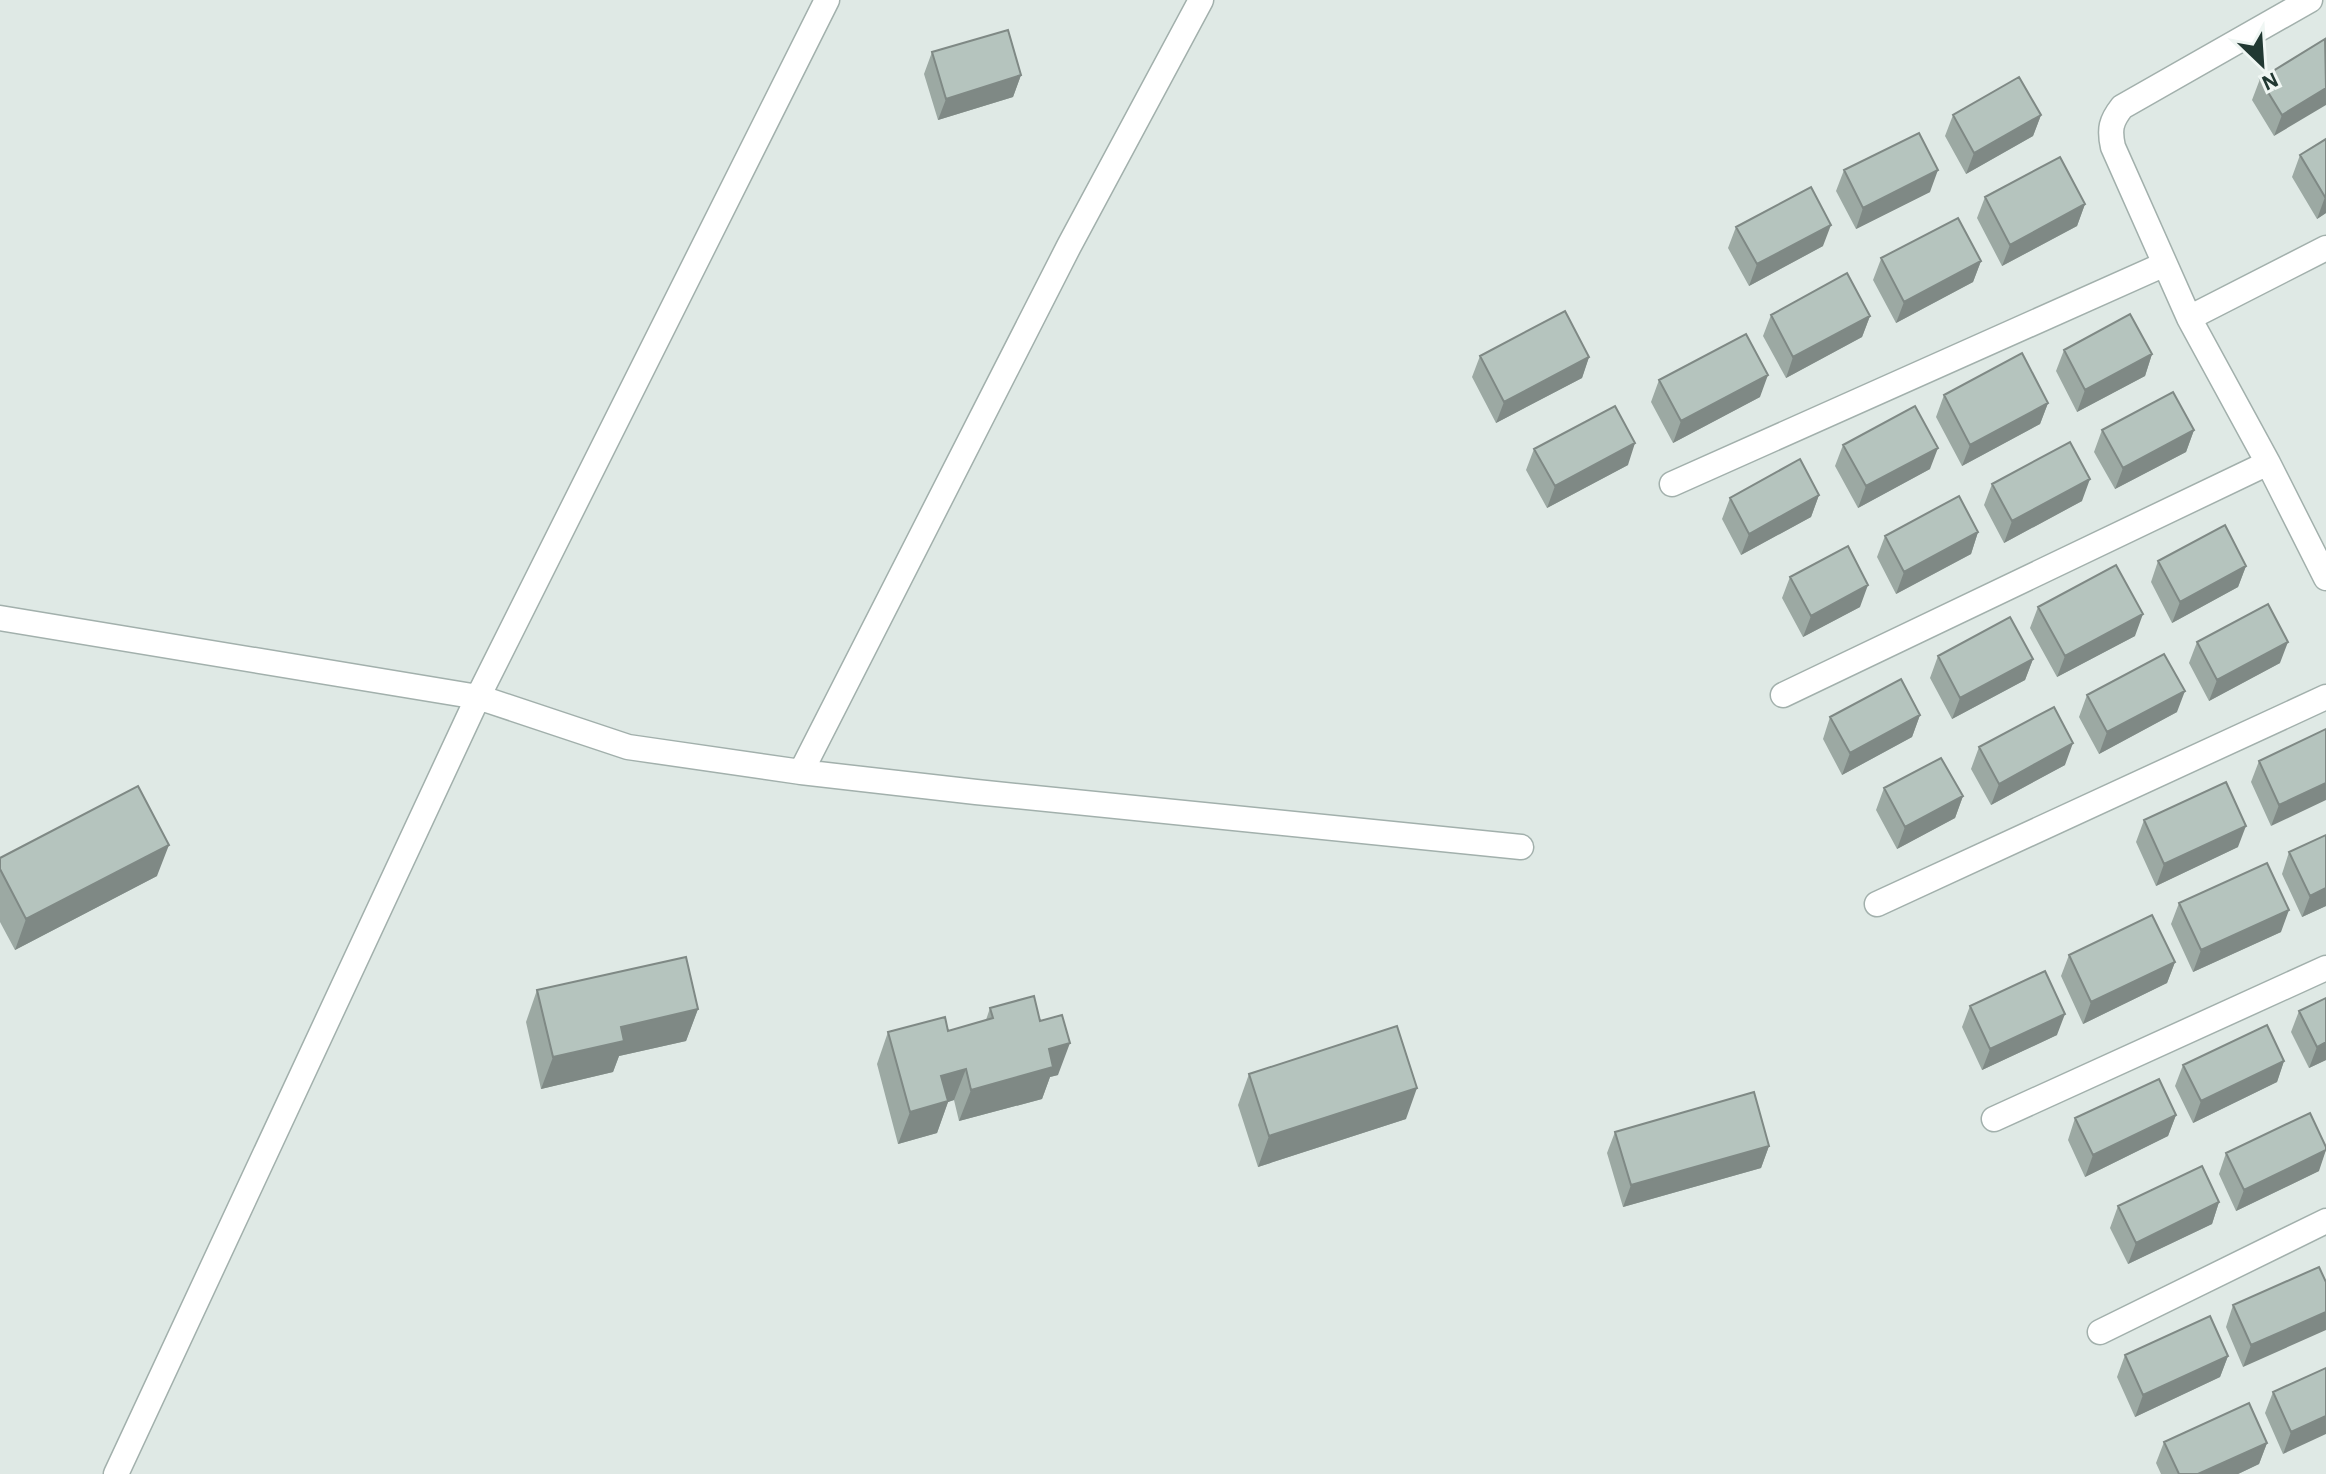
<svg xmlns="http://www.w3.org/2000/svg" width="2326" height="1474" viewBox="0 0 2326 1474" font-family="'Alegreya Sans',sans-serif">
<rect width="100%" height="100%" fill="#dfe9e5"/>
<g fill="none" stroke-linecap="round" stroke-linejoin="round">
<defs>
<path id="minor" d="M2310,0L2122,107C2111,121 2109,129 2113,147L2189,318L2268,463L2326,578
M2189,318L2326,248
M1672,484L2165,264
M0,618L478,697L628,747L801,772L976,792L1521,847
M1783,695L2268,463
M801,772L1069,246L1201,0
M1877,904L2326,697
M1994,1119L2326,968
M2100,1332L2326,1221
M116,1474L478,697L827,0"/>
</defs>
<use href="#minor" stroke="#a2b0ac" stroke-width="27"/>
<use href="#minor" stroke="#fff" stroke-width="24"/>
</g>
<path fill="#9ca9a3" d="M2326,40L2274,136L2252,100L2260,79Z
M932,52L1021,75L1013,97L938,120L924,74Z
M1953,115H2041L2033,136L1966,174L1945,136Z
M2326,139V213L2317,219L2292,177L2300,155Z
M1844,170L1930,192L1856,229L1836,191Z
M1985,197L2085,204L2077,226L2002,266L1977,218Z
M1736,227L1823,246L1749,286L1728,248Z
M1881,259L1981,261L1973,282L1896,323L1873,280Z
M1771,315L1870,316L1862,337L1786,378L1763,336Z
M2064,350L2152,354L2145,376L2077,412L2056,371Z
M1480,356L1589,357L1582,378L1496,423L1472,377Z
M1659,380L1760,397L1673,443L1651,402Z
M1944,395L2048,403L2040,424L1962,466L1936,417Z
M2102,430H2194L2186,452L2115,489L2094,452Z
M1843,445L1930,469L1858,508L1835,466Z
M1534,449L1628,465L1547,508L1526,470Z
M1992,484L2082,501L2004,543L1984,505Z
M1819,495L1811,517L1741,555L1722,519L1730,498Z
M1978,532L1971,554L1896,594L1877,557L1885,536Z
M2158,561L2246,566L2238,587L2172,623L2151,582Z
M1790,577L1860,607L1803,637L1782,598Z
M2038,607L2135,636L2057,677L2030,628Z
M2197,642L2280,663L2209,701L2189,663Z
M1938,656L2033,659L2025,680L1952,719L1930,678Z
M2087,695L2177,712L2099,754L2079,717Z
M1920,715L1912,737L1842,775L1823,739L1830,717Z
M2326,729L2271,826L2251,782L2259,761Z
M1979,747L2065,765L1991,805L1971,769Z
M1884,788L1963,796L1955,818L1897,849L1876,810Z
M2144,820L2238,847L2156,886L2136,842Z
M2289,852L2326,906L2302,917L2282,874Z
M0,858L157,876L15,950L0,922Z
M2179,903L2281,932L2193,972L2171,924Z
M2069,955L2175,962L2167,983L2083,1024L2061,976Z
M537,990L698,1009L686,1041L619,1056L613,1072L541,1089L526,1022Z
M2326,998V1060L2309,1068L2291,1032L2299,1011Z
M1970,1006L2057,1035L1982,1070L1962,1027Z
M990,1008L1040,1021L1058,1075L1050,1077L1042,1099L959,1121L954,1100L948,1102L937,1133L898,1144L877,1064L888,1032L948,1031L986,1020Z
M2284,1061L2277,1082L2193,1123L2175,1086L2183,1065Z
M1249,1074L1406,1119L1258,1167L1238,1105Z
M2176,1115L2168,1136L2085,1177L2068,1140L2075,1118Z
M1615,1132L1769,1146L1761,1168L1623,1207L1607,1153Z
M2226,1153L2319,1171L2236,1211L2219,1174Z
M2219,1202L2212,1224L2128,1264L2110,1228L2118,1206Z
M2326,1282L2243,1367L2226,1327L2233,1305Z
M2125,1355L2228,1356L2220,1377L2135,1417L2117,1377Z
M2326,1368L2283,1454L2265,1413L2273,1392Z
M2164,1442L2267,1443L2259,1464L2238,1474H2161L2156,1463Z"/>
<path fill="#7f8985" d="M1021,75L1013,97L938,120L946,99Z
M2326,88V105L2274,136L2282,115Z
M2041,115L2033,136L1966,174L1974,153Z
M1938,170L1930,192L1856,229L1863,208Z
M2325,197H2326V213L2317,219Z
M2085,204L2077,226L2002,266L2010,245Z
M1831,225L1823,246L1749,286L1757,264Z
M1981,261L1973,282L1896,323L1904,302Z
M1870,316L1862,337L1786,378L1793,357Z
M2152,354L2145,376L2077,412L2085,390Z
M1589,357L1582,378L1496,423L1504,402Z
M1768,375L1760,397L1673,443L1681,421Z
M2048,403L2040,424L1962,466L1970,445Z
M2194,430L2186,452L2115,489L2123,468Z
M1635,443L1628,465L1547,508L1555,486Z
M1938,448L1930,469L1858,508L1866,486Z
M2090,479L2082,501L2004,543L2012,521Z
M1819,495L1811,517L1741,555L1749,534Z
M1978,532L1971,554L1896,594L1904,572Z
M2246,566L2238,587L2172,623L2180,602Z
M1868,585L1860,607L1803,637L1811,616Z
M2143,614L2135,636L2057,677L2065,656Z
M2288,642L2280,663L2209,701L2217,680Z
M2033,659L2025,680L1952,719L1960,698Z
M2185,691L2177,712L2099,754L2107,732Z
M1920,715L1912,737L1842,775L1850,753Z
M2073,743L2065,765L1991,805L1999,784Z
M2326,783V800L2271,826L2279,805Z
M1963,796L1955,818L1897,849L1905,827Z
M2246,826L2238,847L2156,886L2164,864Z
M169,845L157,876L15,950L26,919Z
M2326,888V906L2302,917L2310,896Z
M2289,910L2281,932L2193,972L2201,950Z
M2175,962L2167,983L2083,1024L2091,1002Z
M698,1009L686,1041L619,1056L613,1072L541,1089L553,1057L621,1027Z
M2065,1014L2057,1035L1982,1070L1990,1049Z
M2326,1042V1060L2309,1068L2317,1047Z
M1070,1043L1058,1075L1050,1077L1042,1099L959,1121L971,1090L1049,1049Z
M2284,1061L2277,1082L2193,1123L2201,1101Z
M966,1069L954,1100L948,1102L937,1133L898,1144L910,1112L941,1076Z
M1417,1088L1406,1119L1258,1167L1269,1136Z
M2176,1115L2168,1136L2085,1177L2093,1155Z
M1769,1146L1761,1168L1623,1207L1631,1185Z
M2326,1150L2319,1171L2236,1211L2244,1190Z
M2219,1202L2212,1224L2128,1264L2136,1243Z
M2326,1312V1330L2243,1367L2251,1345Z
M2228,1356L2220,1377L2135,1417L2143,1395Z
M2326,1416V1434L2283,1454L2291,1432Z
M2267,1443L2259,1464L2238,1474H2198Z"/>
<path fill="#b5c4be" stroke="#7f8985" stroke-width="2" d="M1008,30L1021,75L946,99L932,52Z
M2325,39L2326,88L2282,115L2260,79Z
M2019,77L2041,115L1974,153L1953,115Z
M1919,133L1938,170L1863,208L1844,170Z
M2326,139V197H2325L2300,155Z
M2060,157L2085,204L2010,245L1985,197Z
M1811,187L1831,225L1757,264L1736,227Z
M1958,218L1981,261L1904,302L1881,258Z
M1847,273L1870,316L1793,357L1771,315Z
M1565,311L1589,357L1504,402L1480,356Z
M2130,314L2152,354L2085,390L2064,350Z
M1746,334L1768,375L1681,421L1659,380Z
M2022,353L2048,403L1970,445L1944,395Z
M2173,392L2194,430L2123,468L2102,430Z
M1615,406L1635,443L1555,486L1534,449Z
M1915,406L1938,448L1866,486L1843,445Z
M2070,442L2090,479L2012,521L1992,484Z
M1800,459L1819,495L1749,534L1730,498Z
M1959,496L1978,532L1904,572L1885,536Z
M2225,525L2246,566L2180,602L2158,561Z
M1848,546L1868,585L1811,616L1790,577Z
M2116,565L2143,614L2065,656L2038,607Z
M2268,604L2288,642L2217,680L2197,642Z
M2010,617L2033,659L1960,698L1938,656Z
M2164,654L2185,691L2107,732L2087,695Z
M1901,679L1920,715L1850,753L1830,717Z
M2054,707L2073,743L1999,784L1979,747Z
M2326,729V783L2279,805L2259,761Z
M1941,758L1963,796L1905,827L1884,788Z
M2226,782L2246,826L2164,864L2144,820Z
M138,786L169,845L26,919L0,869V858Z
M2326,835V888L2310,896L2289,852Z
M2267,863L2289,910L2201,950L2179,903Z
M2152,915L2175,962L2091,1002L2069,955Z
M686,957L698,1009L621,1027L624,1041L553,1057L537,990Z
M2045,971L2065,1014L1990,1049L1970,1006Z
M1034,996L1040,1021L1062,1015L1070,1043L1049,1049L1053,1067L971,1090L966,1069L941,1076L948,1101L910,1112L888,1032L945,1017L948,1031L993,1018L990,1008Z
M2326,998V1042L2317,1047L2299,1011Z
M2267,1025L2284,1061L2201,1101L2183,1065Z
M1397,1026L1417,1088L1269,1136L1249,1074Z
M2159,1079L2176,1115L2093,1155L2075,1118Z
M1754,1092L1769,1146L1631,1185L1615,1132Z
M2310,1113L2326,1147V1150L2244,1190L2226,1153Z
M2202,1166L2219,1202L2136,1243L2118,1206Z
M2319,1267L2326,1282V1312L2251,1345L2233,1305Z
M2210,1316L2228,1356L2143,1395L2125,1355Z
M2326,1368V1416L2291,1432L2273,1392Z
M2249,1403L2267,1443L2198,1474H2179L2164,1442Z"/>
<g transform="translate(2262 64) rotate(155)" stroke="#eff6f3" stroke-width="6" paint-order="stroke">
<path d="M0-6L14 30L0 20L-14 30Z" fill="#213832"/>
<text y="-12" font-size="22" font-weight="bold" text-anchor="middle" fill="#213832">N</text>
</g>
</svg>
